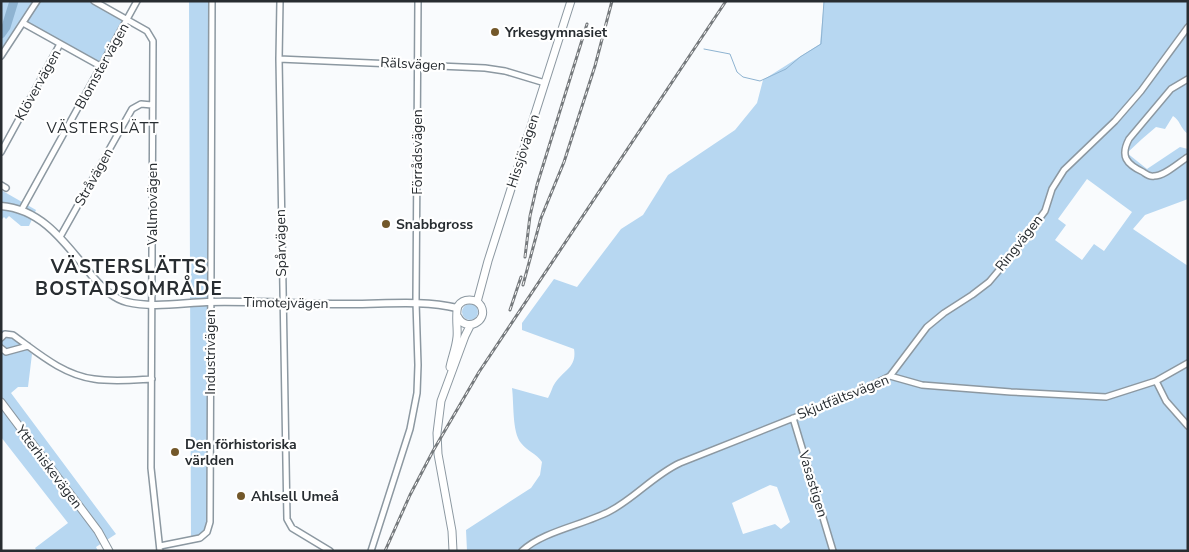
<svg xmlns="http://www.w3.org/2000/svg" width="1189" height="552" viewBox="0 0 1189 552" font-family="'Nunito Sans',sans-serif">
<rect width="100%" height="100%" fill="#f9fbfd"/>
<path fill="#b7d7f1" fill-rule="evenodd" d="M1,1H89L122,21L105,59L95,62L21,20L1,50Z
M189,1H212L210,522L207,532L191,540Z
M824,1H1188V134C1180,128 1180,120 1173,116L1165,129L1156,127L1142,139L1127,153L1147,169L1180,147L1188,149V199L1145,215L1133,229L1188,266V547L1185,551H467L466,530L531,488L540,475L542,462C537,454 527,451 521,443C512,432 514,403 512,388L548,398C551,393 552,387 555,383C564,370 577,367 574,349L522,330V323L554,279L577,287L621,229L643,215L668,175L735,130L757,103L763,80L820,44ZM1087,179L1132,212L1104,251L1094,244L1082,260L1055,240L1066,225L1058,219ZM770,485L777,487L790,522L781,529L775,524L743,534L732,503Z
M1,190L36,210L29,226H21L9,216L6,219L4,217L1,220Z
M462 312a8 8 0 1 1 16 0a8 8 0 1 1-16 0Z
M1,329L32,354L28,387H18L11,393L116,534L96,547L98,551H37L35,548L68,523L1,437Z"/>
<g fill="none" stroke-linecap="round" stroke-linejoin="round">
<path stroke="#8eb3d1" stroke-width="1" d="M704,49L730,54L737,72L743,77L760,81L786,69L800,57L821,44L824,1"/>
<path stroke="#8eb3d1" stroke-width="9" d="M1,34L6,27L14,1"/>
<defs>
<path id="minor" d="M94,1L147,31L153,41L151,468L160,551
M280,1L279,59L287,519L292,528L330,551
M23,23L102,67
M1,56L37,1
M279,59L485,68L505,71L545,83
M1188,79L1171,89L1129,139C1120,156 1126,164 1143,172C1146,174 1149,177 1154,176C1165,176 1178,163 1188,157
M1,152L60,44
M1,185L6,188
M22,209L137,1
M60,237L132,109L141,104L152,105
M1,338L5,334L13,335C38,353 63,375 94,379C113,382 133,380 152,379
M1,348L6,352L28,346
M890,376L927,327L944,313L972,295L989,282L1016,250L1045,211L1052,189L1064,170L1115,121L1141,91L1188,27
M1156,381L1166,401L1188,426
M793,418L833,551
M160,546L200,538L207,532L210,522L212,1
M371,551L410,429L417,393L418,365L416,302L418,1
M522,551C543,531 584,525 610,511C635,498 654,475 680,463L854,394L890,376L922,385L1011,392L1106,397L1156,381L1188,363"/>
<path id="tertiary" d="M1,206C42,209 65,243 89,272C99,285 111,298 127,302C151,308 182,303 207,302C255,301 303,304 351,304C387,304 423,300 457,308"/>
<path id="secondary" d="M477,302L488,261L571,1
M450,367C452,357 456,348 457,337C458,330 455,313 458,306C463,298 476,298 481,306C489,321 466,333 458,317
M1,402L98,531L109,551
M453,551L452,531L438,454L437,433L441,401L465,336L470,326"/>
</defs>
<use href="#minor" stroke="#8c98a1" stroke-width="8"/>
<use href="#tertiary" stroke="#8c98a1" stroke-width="9"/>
<use href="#secondary" stroke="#8c98a1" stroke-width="9"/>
<use href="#minor" stroke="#fff" stroke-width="5"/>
<use href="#tertiary" stroke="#fff" stroke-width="6"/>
<use href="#secondary" stroke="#fff" stroke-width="7"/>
<defs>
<path id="rail" d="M525,257L530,216L537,185L587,24
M523,285L541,218L564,162L595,66L612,1
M510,310L521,277
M385,551L410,495L433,451L479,372L726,1"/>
</defs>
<use href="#rail" stroke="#767a7d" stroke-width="3"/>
<use href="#rail" stroke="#fff" stroke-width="1" stroke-dasharray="4" stroke-linecap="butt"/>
</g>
<g fill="#73582a" stroke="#fff" stroke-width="2">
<circle cx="495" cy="32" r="5"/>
<circle cx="386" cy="224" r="5"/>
<circle cx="175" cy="452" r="5"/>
<circle cx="241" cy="496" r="5"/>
</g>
<g text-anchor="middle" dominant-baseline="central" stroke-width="4.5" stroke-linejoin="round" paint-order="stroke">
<g font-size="14" font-weight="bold" fill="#282d31" stroke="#fff" text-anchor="start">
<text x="505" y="32">Yrkesgymnasiet</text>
<text x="396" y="224">Snabbgross</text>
<text x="185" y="444">Den förhistoriska<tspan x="185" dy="16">världen</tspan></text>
<text x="251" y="496">Ahlsell Umeå</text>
</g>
<g font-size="14" fill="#282d31" stroke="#fff">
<text transform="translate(413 64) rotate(3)">Rälsvägen</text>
<text transform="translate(102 66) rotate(-61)">Blomstervägen</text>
<text transform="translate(38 85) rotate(-61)">Klövervägen</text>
<text transform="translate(523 151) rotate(-72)">Hissjövägen</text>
<text transform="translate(417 152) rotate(-90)">Förrådsvägen</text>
<text transform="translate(94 177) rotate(-61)">Stråvägen</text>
<text transform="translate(152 204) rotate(-90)">Vallmovägen</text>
<text transform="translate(281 243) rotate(-91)">Spårvägen</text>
<text transform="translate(1019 243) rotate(-52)">Ringvägen</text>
<text transform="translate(286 303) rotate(1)">Timotejvägen</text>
<text transform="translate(210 352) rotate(-90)">Industrivägen</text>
<text transform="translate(843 397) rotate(-22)">Skjutfältsvägen</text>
<text transform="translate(49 467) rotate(53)">Ytterhiskevägen</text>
<text transform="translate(813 484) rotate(73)">Vasastigen</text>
</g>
<g font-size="15" letter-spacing="1" fill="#282d31" stroke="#fff">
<text x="103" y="128">VÄSTERSLÄTT</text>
</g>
<g font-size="19" font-weight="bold" letter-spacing="1" fill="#282d31" stroke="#fff">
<text x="129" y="267">VÄSTERSLÄTTS<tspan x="129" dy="22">BOSTADSOMRÅDE</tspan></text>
</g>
</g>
<rect width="1189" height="552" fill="none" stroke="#282d31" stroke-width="5"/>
</svg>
